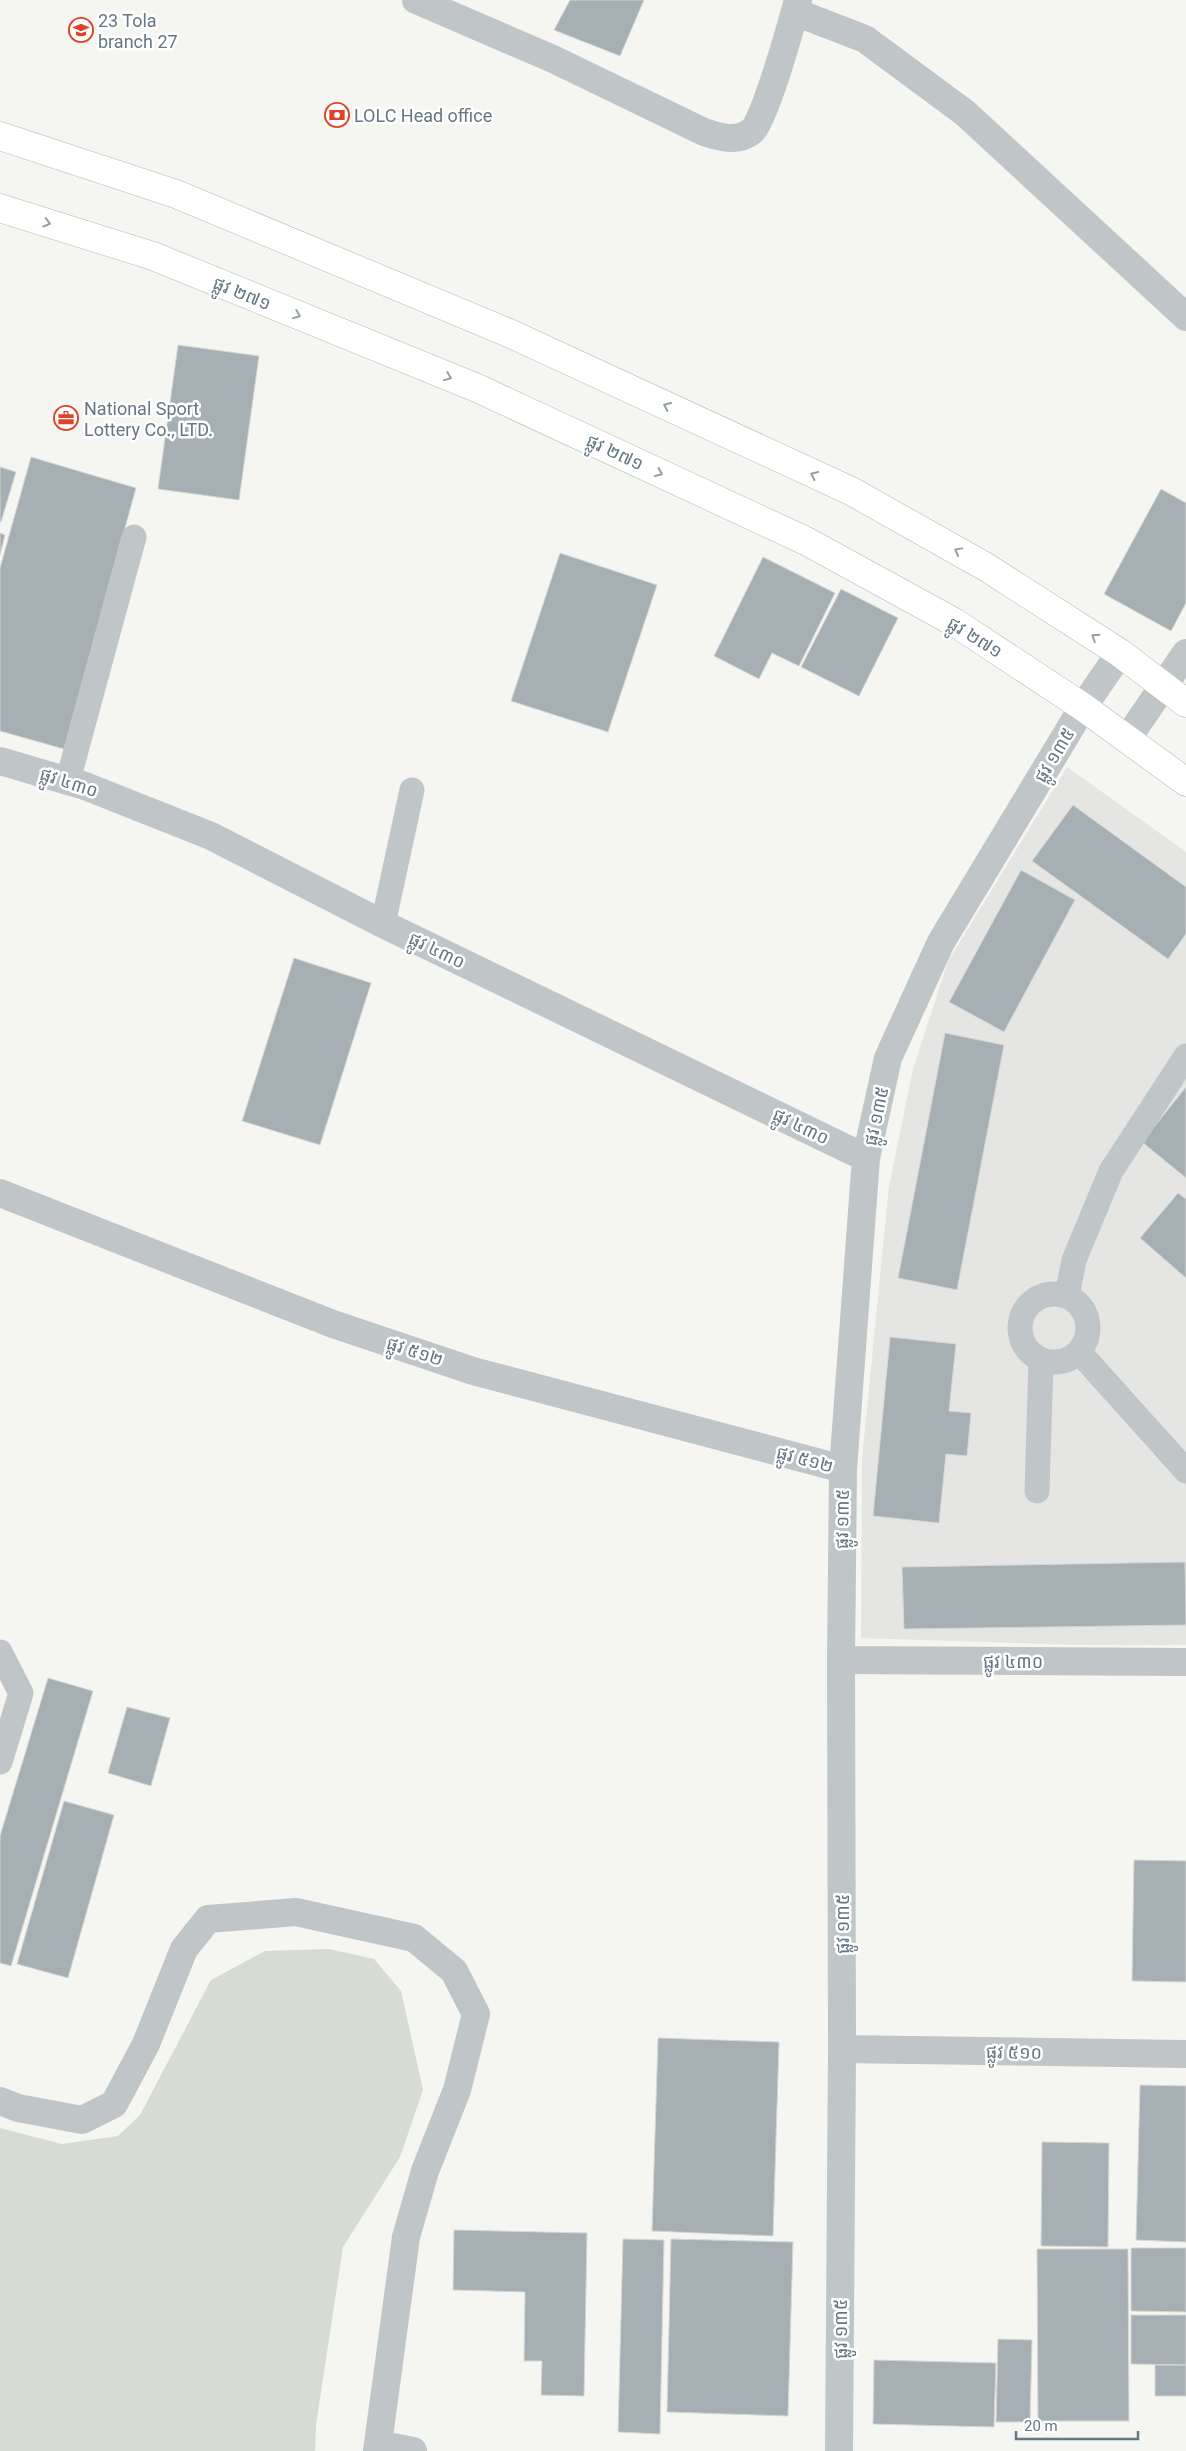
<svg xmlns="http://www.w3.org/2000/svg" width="1186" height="2451" viewBox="0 0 1186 2451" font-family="Roboto,'Noto Sans Khmer',sans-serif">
<rect width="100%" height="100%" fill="#f5f5f1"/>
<path fill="#e5e6e4" d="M1067,767L1186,852V1645H1080L861,1638L862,1459L889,1187L913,1069L948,961Z"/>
<path fill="#d6dcd2" d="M329,1949L374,1959L401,1991L423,2090L400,2157L343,2247L316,2425L315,2451H0V2128L62,2144L118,2136L140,2115L211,1980L265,1951Z"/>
<path fill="#a6b0b4" stroke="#d6d6d4" d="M570,0H644L620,56L554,30Z
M178,345L259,356L239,500L158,489Z
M31,457L136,488L64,749L0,731V568Z
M0,467L16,472L1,522H0Z
M1161,489L1186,503V603L1171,631L1104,594Z
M0,533L5,535L0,555Z
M560,553L657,585L608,732L511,701Z
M763,557L835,593L799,666L772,653L759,679L714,656Z
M841,589L898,618L859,696L801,667Z
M1073,805L1186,887V934L1168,959L1032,861Z
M1021,870L1075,900L1004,1032L949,1002Z
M294,958L371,983L320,1145L242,1121Z
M945,1033L1004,1045L957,1290L898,1278Z
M1186,1087V1178L1142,1142Z
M1178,1193L1186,1199V1278L1140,1238Z
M890,1337L956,1344L949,1411L971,1413L967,1456L946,1454L939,1523L873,1516Z
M1185,1562L1186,1625L904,1629L902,1567Z
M48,1678L93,1691L11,1966L0,1963V1836Z
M127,1707L170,1718L151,1786L108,1773Z
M64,1801L114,1815L68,1978L17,1964Z
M1134,1860L1186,1861V1982L1132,1981Z
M658,2038L779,2042L773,2236L652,2231Z
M1140,2085L1186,2086V2242L1136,2240Z
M1042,2142L1109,2143L1108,2247L1041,2246Z
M454,2230L587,2233L584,2396L541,2395L542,2361H524L525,2292L453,2290Z
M623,2239L664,2240L660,2434L618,2432Z
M671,2239L793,2242L788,2416L667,2412Z
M1131,2248H1186V2312L1131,2311Z
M1037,2249H1128L1129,2421H1038Z
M1131,2315H1186V2365L1131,2364Z
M998,2339L1032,2340L1030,2422H996Z
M874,2360L996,2363L994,2427L873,2424Z
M1155,2365H1186V2396H1155Z"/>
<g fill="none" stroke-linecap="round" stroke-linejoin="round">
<defs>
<path id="primary" d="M0,136L176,194L509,333L851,491L986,567L1120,653L1186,703
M0,208L153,256L477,388L806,541L954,622L1083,707L1186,782"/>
</defs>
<use href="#primary" stroke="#b3b8bb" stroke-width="29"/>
<path stroke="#c0c5c7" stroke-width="25" d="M68,780L134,537
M383,924L412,790
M1020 1328a34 34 0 1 1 68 0a34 34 0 1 1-68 0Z
M1067,1296L1074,1260L1111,1171L1186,1056
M1080,1353L1186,1471
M1037,1491L1041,1361
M0,1652L21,1693L0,1762"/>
<path stroke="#c0c5c7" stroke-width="28" d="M416,0L553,59L704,132C719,137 737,143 752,131C765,120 792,22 798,0
M795,12L865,39L965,113L1186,317
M0,761L85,786L211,836L383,924L866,1158
M0,1193L333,1324L473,1371L843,1469
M842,2049L1186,2054
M0,2101L18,2108L82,2120L114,2104L146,2044L184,1949L208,1919L296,1912L414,1938L454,1971L476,2014L457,2090L425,2171L406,2237L377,2451
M378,2444L413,2451
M839,2451L842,2049L841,1660"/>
<path stroke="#c0c5c7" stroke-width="28" d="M1120,653L1083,707L941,942L888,1058L866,1158L843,1469L841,1660L1186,1662
M1127,739L1186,653"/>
<use href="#primary" stroke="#fff" stroke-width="28"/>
</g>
<defs><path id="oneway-chevron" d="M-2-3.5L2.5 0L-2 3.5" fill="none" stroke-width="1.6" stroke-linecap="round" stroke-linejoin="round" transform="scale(1.25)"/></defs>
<g stroke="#92a0a8">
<use href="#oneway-chevron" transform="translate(47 223) rotate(17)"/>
<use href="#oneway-chevron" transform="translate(297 315) rotate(22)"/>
<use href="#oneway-chevron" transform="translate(448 377) rotate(22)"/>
<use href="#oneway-chevron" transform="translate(667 406) rotate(-155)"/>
<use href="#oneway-chevron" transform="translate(659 473) rotate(25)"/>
<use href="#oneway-chevron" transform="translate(814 475) rotate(-155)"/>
<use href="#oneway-chevron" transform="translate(958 551) rotate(-151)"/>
<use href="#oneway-chevron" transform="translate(1095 637) rotate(-147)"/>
</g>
<defs>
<symbol id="school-ring" viewBox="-11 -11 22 22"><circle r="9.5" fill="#fff" stroke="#df4227" stroke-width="1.5"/><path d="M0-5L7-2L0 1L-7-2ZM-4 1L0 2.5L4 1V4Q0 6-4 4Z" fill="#df4227"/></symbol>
<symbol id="bank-ring" viewBox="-11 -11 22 22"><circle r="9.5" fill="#fff" stroke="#df4227" stroke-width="1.5"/><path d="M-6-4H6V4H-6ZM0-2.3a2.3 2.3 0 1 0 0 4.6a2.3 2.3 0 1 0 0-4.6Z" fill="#df4227"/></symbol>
<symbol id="office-ring" viewBox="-11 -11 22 22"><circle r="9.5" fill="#fff" stroke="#df4227" stroke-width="1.5"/><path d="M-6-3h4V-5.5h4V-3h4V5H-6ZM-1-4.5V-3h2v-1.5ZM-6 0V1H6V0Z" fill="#df4227"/></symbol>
</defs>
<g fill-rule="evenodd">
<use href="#school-ring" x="67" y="16" width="28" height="28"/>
<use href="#bank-ring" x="323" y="101" width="28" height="28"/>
<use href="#office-ring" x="52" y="404" width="28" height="28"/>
</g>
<g text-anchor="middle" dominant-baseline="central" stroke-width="5" stroke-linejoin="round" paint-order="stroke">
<g font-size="18" fill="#647782" stroke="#fff" text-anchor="start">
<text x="98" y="20">23 Tola<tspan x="98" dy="21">branch 27</tspan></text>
<text x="354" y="115">LOLC Head office</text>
<text x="84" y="408">National Sport<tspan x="84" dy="21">Lottery Co., LTD.</tspan></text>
</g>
<g font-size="18" fill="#647782" stroke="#fff">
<text transform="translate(242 293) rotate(22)">ផ្លូវ ២៧១</text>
<text transform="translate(615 452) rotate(25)">ផ្លូវ ២៧១</text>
<text transform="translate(975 637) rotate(32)">ផ្លូវ ២៧១</text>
<text transform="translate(1054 755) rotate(-59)">ផ្លូវ ១៣៥</text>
<text transform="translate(69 782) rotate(18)">ផ្លូវ ៤៣០</text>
<text transform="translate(437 950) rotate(26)">ផ្លូវ ៤៣០</text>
<text transform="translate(876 1116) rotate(-78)">ផ្លូវ ១៣៥</text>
<text transform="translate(801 1126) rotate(26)">ផ្លូវ ៤៣០</text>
<text transform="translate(415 1351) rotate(18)">ផ្លូវ ៥១២</text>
<text transform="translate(805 1459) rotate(15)">ផ្លូវ ៥១២</text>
<text transform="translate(842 1519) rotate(-89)">ផ្លូវ ១៣៥</text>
<text x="1013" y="1661">ផ្លូវ ៤៣០</text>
<text transform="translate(842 1924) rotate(-90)">ផ្លូវ ១៣៥</text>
<text transform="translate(1014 2052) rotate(1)">ផ្លូវ ៥១០</text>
<text transform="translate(840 2329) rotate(-90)">ផ្លូវ ១៣៥</text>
</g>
</g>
<path d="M1016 2431v8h122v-8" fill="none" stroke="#647782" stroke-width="2.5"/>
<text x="1024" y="2431" font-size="15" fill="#647782" stroke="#ffffff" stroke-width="4" paint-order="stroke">20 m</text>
</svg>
